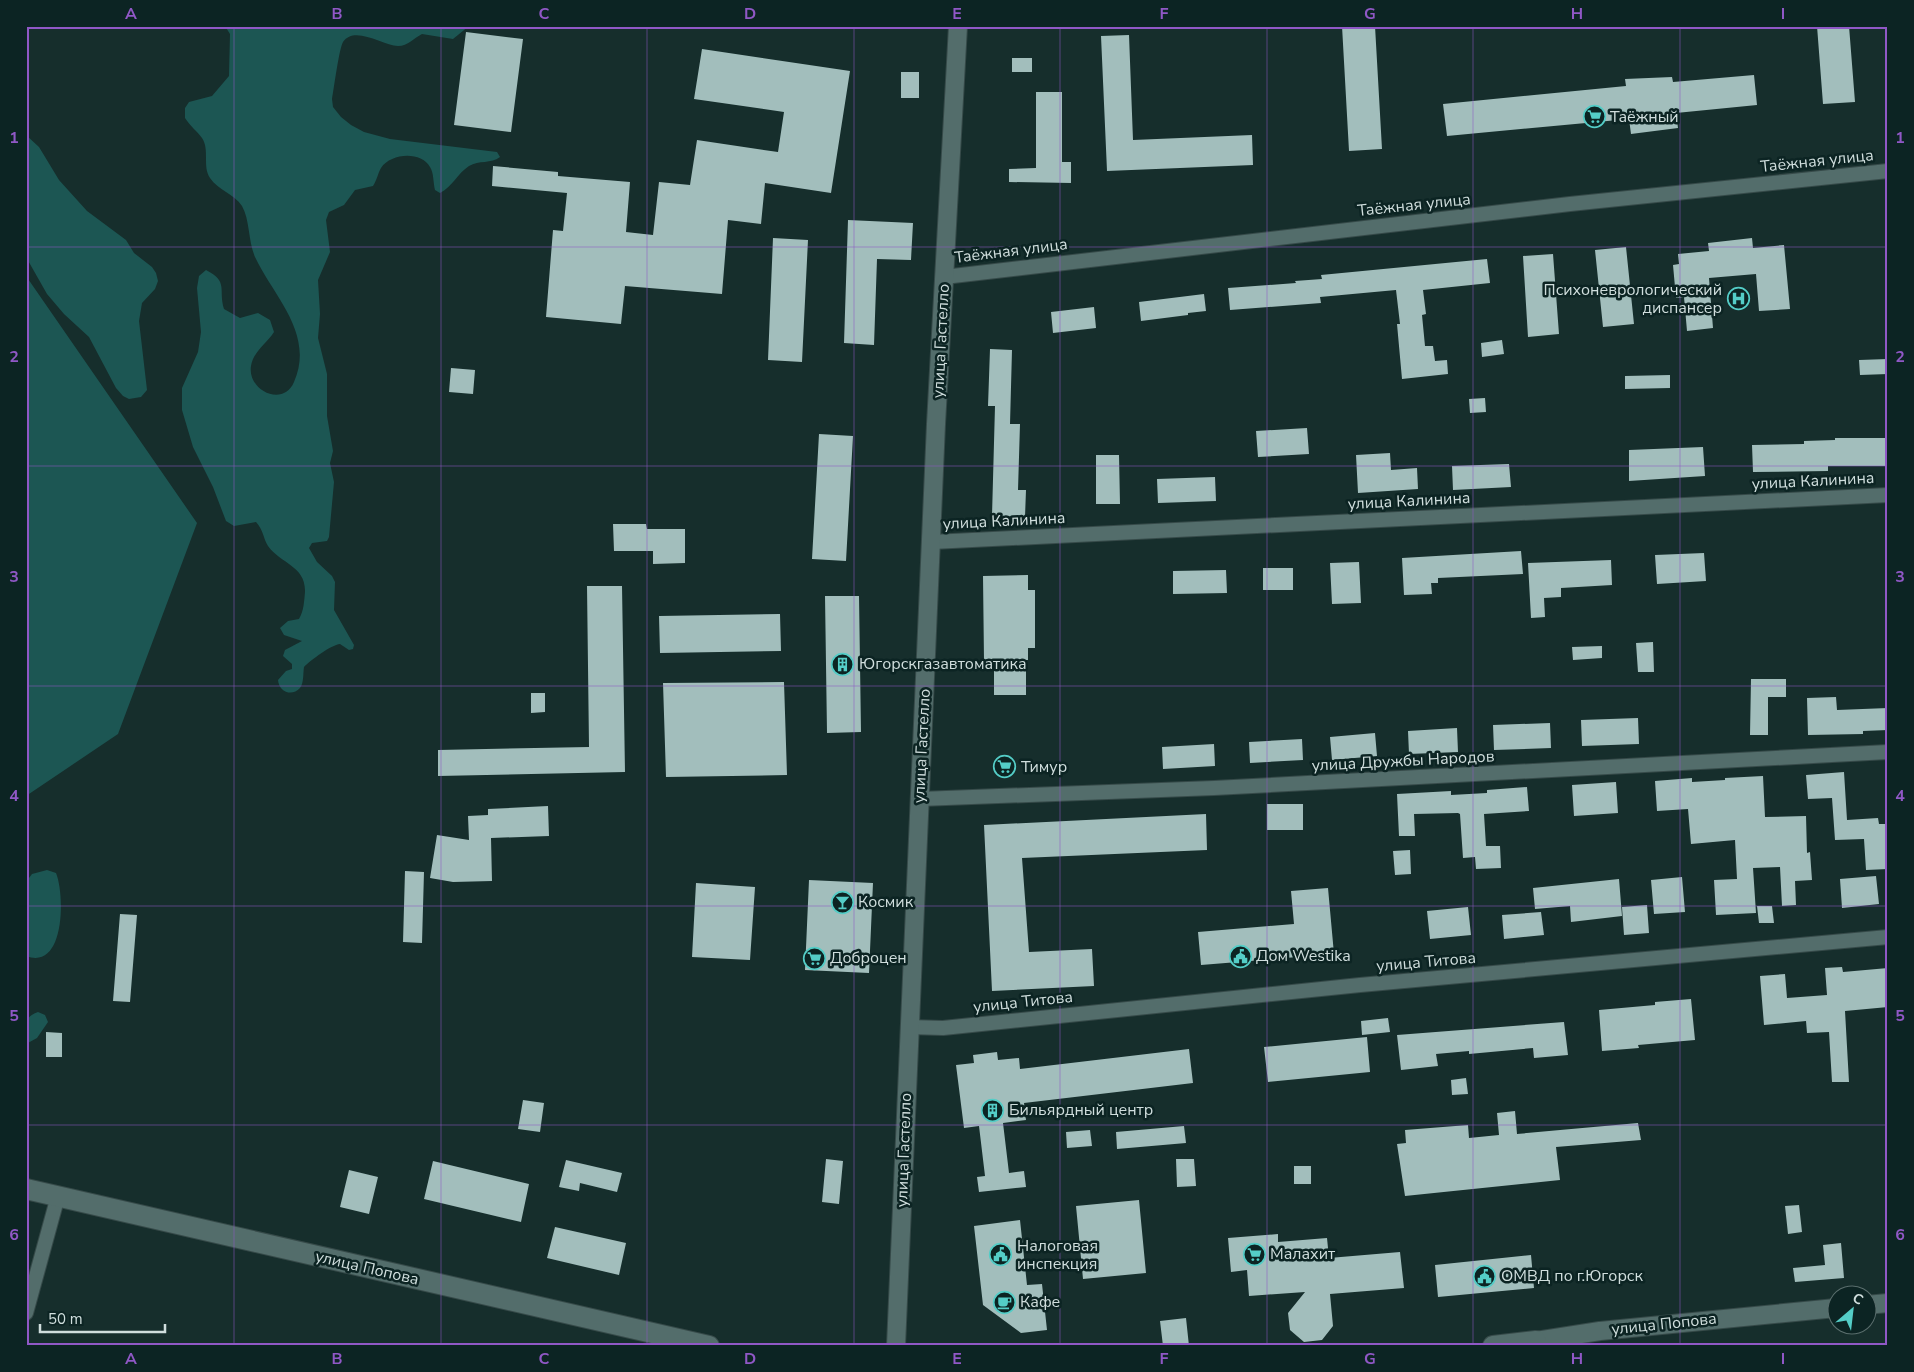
<svg xmlns="http://www.w3.org/2000/svg" width="1914" height="1372" viewBox="0 0 1914 1372" font-family="'Nunito Sans',sans-serif">
<rect width="100%" height="100%" fill="#162e2c"/>
<path fill="#1c5653" d="M225,26H469L453,39L422,34C414,38 408,46 398,46C383,46 355,25 343,42C339,49 334,88 332,99L333,107L341,117L351,125L364,132L390,139L497,152L500,157C491,164 479,160 469,166C457,174 453,186 440,193L435,190C433,183 434,173 430,167C421,151 391,153 381,168C378,173 377,180 373,186L355,190L344,205L329,212L326,220L330,252L318,280L320,314L318,338L327,374V416L333,451L330,463L334,482L329,537L327,541L312,543L309,548L317,562L332,576L335,582L334,610L354,645L353,649L349,650L340,644C331,645 311,660 304,667C303,673 304,683 300,688C292,697 279,692 278,680L286,671L292,669V664L283,656L285,650L302,641L284,635L280,628L288,621L299,619C304,610 304,602 305,592C306,566 281,564 268,546C263,538 264,531 256,522L234,526L226,521L213,487L193,447L182,410V388L198,352L201,332L197,288L199,276L206,270C229,282 218,289 224,309L240,318L258,313L270,320L274,332C267,343 253,352 251,366C247,390 283,408 294,382C315,334 274,297 255,257C248,241 250,220 242,206C234,194 218,190 210,178C202,166 210,150 202,138C197,131 190,126 185,118V108L189,102L212,96L229,76L230,34Z
M26,135L39,147L59,180L87,211L126,240L134,253L152,267L156,273L158,281L155,289L142,303L139,321L147,390L141,397L129,399L123,396L116,388L89,337L64,314L47,294L26,257Z
M26,276L197,523L118,734L26,796Z
M47,870L56,873C65,895 65,971 26,956V882L32,874Z
M38,1012L45,1015L48,1022L37,1038L26,1044C26,1029 21,1018 38,1012Z"/>
<path fill="#a2bebc" d="M1342,26H1375L1382,149L1349,151Z
M1817,26H1849L1855,102L1823,104Z
M466,32L523,39L511,132L454,125Z
M1129,35L1133,140L1252,135L1253,165L1107,171L1101,36Z
M702,49L850,71L831,193L765,183L761,224L728,220L722,294L625,286L621,324L546,317L553,230L563,231L567,193L492,186L493,166L558,172V176L630,182L626,232L653,235L659,182L690,185L697,140L778,152L784,112L694,99Z
M1012,58H1032V72H1012Z
M901,72H919V98H901Z
M1754,75L1757,105L1676,113L1678,128L1631,134L1629,119L1447,136L1443,104L1626,86L1625,79L1672,77L1673,82Z
M1036,92H1062V162H1071V183L1009,182V169L1036,168Z
M848,220L913,223L911,260L877,259L874,345L844,343Z
M773,238L808,240L802,362L768,360Z
M1752,238L1753,248L1784,245L1790,309L1759,311L1756,274L1709,278L1713,328L1687,331L1684,297L1676,298L1673,265L1679,264L1678,254L1709,251L1708,243Z
M1626,247L1634,324L1603,327L1595,250Z
M1553,254L1559,334L1528,337L1523,256Z
M1487,259L1490,283L1423,290L1426,314L1422,315L1425,346H1433L1435,361L1447,360L1448,374L1402,379L1397,324H1400L1396,290L1320,297L1321,303L1230,310L1228,288L1296,283L1295,281L1322,279L1321,275Z
M1204,294L1206,311L1188,313V315L1141,321L1139,302Z
M1094,307L1096,328L1053,333L1051,312Z
M1502,340L1504,354L1482,357L1481,343Z
M990,349L1012,350L1010,424H1020L1018,490H1026L1025,517L992,516L995,406H988Z
M1888,359V374L1860,375L1859,360Z
M451,368L475,370L473,394L449,392Z
M1670,375V388L1625,389V376Z
M1485,398L1486,412L1470,413L1469,399Z
M1307,428L1309,454L1258,457L1256,431Z
M819,434L853,436L846,561L812,559Z
M1835,438H1888V466H1828V471L1753,472L1752,445L1804,444V441L1835,440Z
M1703,447L1705,476L1629,481V450Z
M1390,453L1391,470L1417,468L1418,489L1358,493L1356,455Z
M1096,455H1119L1120,504H1096Z
M1509,464L1511,487L1453,490L1452,466Z
M1215,477L1216,501L1158,503L1157,479Z
M613,524H646L647,529H685V563L653,564V551H614Z
M1521,551L1523,574L1438,578V583H1431L1432,594L1404,595L1402,558Z
M1704,553L1706,581L1657,584L1655,555Z
M1611,560L1612,585L1561,588V597L1544,598L1545,617L1531,618L1528,563Z
M1359,562L1361,603L1332,604L1330,563Z
M1263,568H1293V590H1263Z
M1226,570L1227,593L1173,594V571Z
M1028,575V590H1035V648H1028V660H1026V695H994V660L984,661L983,576Z
M587,586H622L625,772L438,776V750L589,747Z
M825,596H859L861,732L827,733Z
M780,614L781,651L660,653L659,616Z
M1653,642L1654,672H1638L1636,643Z
M1602,646V658L1573,660L1572,647Z
M1751,679H1786V697H1768V735H1750Z
M784,682L787,775L666,777L663,683Z
M531,693H545V712L531,713Z
M1836,697L1837,710L1888,708V730L1863,731V734L1808,735L1807,698Z
M1638,718L1639,744L1582,746L1581,720Z
M1550,723L1551,748L1494,750L1493,725Z
M1457,728L1458,752L1409,754L1408,731Z
M1375,733L1377,756L1332,760L1330,737Z
M1302,739L1303,760L1250,763L1249,742Z
M1214,744L1215,766L1163,769L1162,747Z
M1844,772L1847,820L1878,818L1879,824H1888V869L1866,870L1864,839L1835,840L1832,798L1808,799L1806,775Z
M1763,776L1765,817L1806,816L1807,853L1810,852L1812,880L1795,881L1796,905L1782,906L1780,867L1753,868L1756,913L1716,915L1714,880L1737,879L1735,840L1691,844L1688,809L1657,811L1655,781L1692,778V782L1725,780V778Z
M1616,782L1618,813L1574,816L1572,785Z
M1527,787L1529,811L1484,814L1486,846H1500L1501,868L1476,869L1475,857L1463,858L1460,814L1458,813L1414,814L1415,836H1399L1397,794L1451,791V795L1487,793V790Z
M1267,804H1303V830H1267Z
M548,806L549,836L491,838L492,881L453,882L430,878L437,835L469,840L468,816L488,815V809Z
M1206,814L1207,850L1022,858L1029,952L1092,949L1094,986L992,991L984,825Z
M1410,850L1411,874L1395,875L1393,851Z
M405,871L424,872L422,943L403,942Z
M1876,876L1879,904L1842,908L1840,879Z
M1682,877L1685,912L1654,914L1651,880Z
M1619,879L1622,916L1571,922L1570,906L1535,909L1533,888Z
M809,880L873,883L869,973L805,970Z
M696,883L755,887L750,960L692,957Z
M1328,888L1334,954L1201,965L1198,932L1294,924L1291,891Z
M1647,905L1649,933L1624,935L1622,907Z
M1757,906H1772L1774,923H1759Z
M1468,907L1471,935L1430,939L1427,911Z
M1541,912L1544,935L1504,939L1502,915Z
M120,914L137,915L130,1002L113,1001Z
M1842,967L1843,972L1888,968V1007L1845,1011L1849,1082H1832L1829,1032L1807,1033L1806,1021L1764,1025L1760,976L1785,974L1787,998L1827,995L1825,968Z
M1691,999L1695,1040L1638,1045L1639,1048L1602,1051L1599,1010L1655,1005V1002Z
M1388,1018L1390,1032L1362,1035L1361,1021Z
M1564,1022L1568,1055L1534,1058L1533,1048L1469,1054V1051L1436,1054L1438,1066L1401,1070L1397,1035Z
M46,1032L62,1033V1057H46Z
M1367,1037L1370,1072L1268,1082L1264,1047Z
M1189,1049L1193,1083L1024,1103L1026,1120L1003,1123L1009,1173L1024,1171L1026,1187L979,1192L977,1177L985,1176L979,1126L964,1128L956,1065L974,1063L973,1055L997,1052L998,1060L1019,1058L1020,1069Z
M1466,1078L1468,1094L1452,1095L1451,1080Z
M523,1100L544,1103L540,1132L518,1129Z
M1515,1111L1517,1134L1638,1123L1641,1140L1556,1147L1560,1180L1405,1196L1397,1144L1406,1143L1405,1130L1468,1125L1469,1138L1499,1135L1497,1113Z
M1184,1126L1186,1143L1117,1149L1116,1132Z
M1090,1130L1092,1146L1067,1148L1066,1132Z
M826,1159L843,1161L839,1204L822,1202Z
M1176,1159H1194L1196,1186L1177,1187Z
M566,1160L622,1173L617,1192L580,1183L579,1191L559,1187Z
M433,1161L529,1184L521,1222L424,1199Z
M1294,1166H1311V1184H1294Z
M349,1170L378,1177L369,1214L340,1207Z
M1139,1200L1146,1273L1083,1279L1076,1206Z
M1799,1205L1802,1232L1788,1234L1785,1206Z
M1020,1220L1027,1285L1042,1284L1047,1330L1021,1333L983,1305L974,1226Z
M555,1227L626,1243L619,1275L547,1258Z
M1278,1234V1242L1327,1238L1329,1258L1400,1252L1404,1288L1330,1294L1333,1326L1322,1340L1304,1342L1290,1330L1288,1313L1305,1292L1249,1296L1247,1270L1231,1272L1228,1238Z
M1841,1243L1844,1278L1795,1282L1793,1268L1825,1265L1823,1245Z
M1531,1255L1534,1288L1438,1297L1435,1265Z
M1186,1318L1189,1346H1163L1160,1321Z"/>
<g fill="none" stroke-linecap="round" stroke-linejoin="round">
<defs>
<path id="minor" d="M944,277L1570,204L1888,171
M932,542L1888,495
M920,799L1214,788L1888,752
M909,1027L943,1028L1360,985L1888,937
M26,1313L58,1196"/>
<path id="tertiary" d="M1866,1305L1888,1303
M1536,1341L1600,1331L1836,1308
M896,1346L936,424L958,26"/>
<path id="secondary" d="M26,1189L709,1346
M1493,1346L1536,1341V1346"/>
</defs>
<use href="#minor" stroke="#364a49" stroke-width="16"/>
<use href="#tertiary" stroke="#364a49" stroke-width="20"/>
<use href="#secondary" stroke="#364a49" stroke-width="22"/>
<use href="#minor" stroke="#536d6b" stroke-width="14"/>
<use href="#tertiary" stroke="#536d6b" stroke-width="18"/>
<use href="#secondary" stroke="#536d6b" stroke-width="20"/>
</g>
<path fill="none" stroke="#9058c6" stroke-width="1" stroke-opacity="0.55" d="M234,26V1346M441,26V1346M647,26V1346M854,26V1346M1060,26V1346M1267,26V1346M1473,26V1346M1680,26V1346M26,247H1888M26,466H1888M26,686H1888M26,906H1888M26,1125H1888"/>
<defs>
<symbol id="supermarket-ring" viewBox="-11 -11 22 22"><circle r="9.5" fill="#0c2423" stroke="#54cdc7" stroke-width="1.5"/><path d="M-6-5.5h2.5l.6 2H6L4.5 2H-2.5L-4.4-4H-6ZM-1.5 3.2a1.3 1.3 0 1 0 .1 0ZM3 3.2a1.3 1.3 0 1 0 .1 0Z" fill="#54cdc7"/></symbol>
<symbol id="hospital-ring" viewBox="-11 -11 22 22"><circle r="9.5" fill="#0c2423" stroke="#54cdc7" stroke-width="1.5"/><path d="M-5-5h3v3.5h4V-5h3V5h-3V1.5h-4V5h-3Z" fill="#54cdc7"/></symbol>
<symbol id="building-ring" viewBox="-11 -11 22 22"><circle r="9.5" fill="#0c2423" stroke="#54cdc7" stroke-width="1.5"/><path d="M-4-6H4V6H1V3H-1V6H-4ZM-2.5-4.3h1.7v1.8h-1.7ZM.8-4.3h1.7v1.8H.8ZM-2.5-1h1.7V.8h-1.7ZM.8-1h1.7V.8H.8Z" fill="#54cdc7"/></symbol>
<symbol id="bar-ring" viewBox="-11 -11 22 22"><circle r="9.5" fill="#0c2423" stroke="#54cdc7" stroke-width="1.5"/><path d="M-6-5H6L.8 .8V4.5H3.5V6h-7V4.5H-.8V.8Z" fill="#54cdc7"/></symbol>
<symbol id="civic-ring" viewBox="-11 -11 22 22"><circle r="9.5" fill="#0c2423" stroke="#54cdc7" stroke-width="1.5"/><path d="M-.6-6.5H3V-4.5H.6V-3L4-1V1h2V6H-6V1h2V-1L-.6-3ZM-1.2 2.5V6h2.4V2.5Z" fill="#54cdc7"/></symbol>
<symbol id="cafe-ring" viewBox="-11 -11 22 22"><circle r="9.5" fill="#0c2423" stroke="#54cdc7" stroke-width="1.5"/><path d="M-5.5-4.5H6V0H3Q3 3.5 0 3.5H-2.5Q-5.5 3.5-5.5 0ZM3-3.2v2h1.7v-2ZM-6 4.5H4V6H-6Z" fill="#54cdc7"/></symbol>
</defs>
<g fill-rule="evenodd">
<use href="#supermarket-ring" x="1582" y="104" width="25" height="25"/>
<use href="#hospital-ring" x="1726" y="286" width="25" height="25"/>
<use href="#building-ring" x="830" y="652" width="25" height="25"/>
<use href="#supermarket-ring" x="992" y="754" width="25" height="25"/>
<use href="#bar-ring" x="830" y="890" width="25" height="25"/>
<use href="#civic-ring" x="1228" y="944" width="25" height="25"/>
<use href="#supermarket-ring" x="802" y="946" width="25" height="25"/>
<use href="#building-ring" x="980" y="1098" width="25" height="25"/>
<use href="#supermarket-ring" x="1242" y="1242" width="25" height="25"/>
<use href="#civic-ring" x="988" y="1242" width="25" height="25"/>
<use href="#civic-ring" x="1472" y="1264" width="25" height="25"/>
<use href="#cafe-ring" x="992" y="1290" width="25" height="25"/>
</g>
<g text-anchor="middle" dominant-baseline="central" stroke-width="5" stroke-linejoin="round" paint-order="stroke">
<g font-size="16" fill="#d0dedd" stroke="#0c2423" text-anchor="start">
<text x="1610" y="117">Таёжный</text>
<text x="1722" y="290" text-anchor="end">Психоневрологический<tspan x="1722" dy="18">диспансер</tspan></text>
<text x="859" y="664">Югорскгазавтоматика</text>
<text x="1021" y="767">Тимур</text>
<text x="858" y="902">Космик</text>
<text x="1256" y="956">Дом Westika</text>
<text x="830" y="958">Доброцен</text>
<text x="1009" y="1110">Бильярдный центр</text>
<text x="1017" y="1246">Налоговая<tspan x="1017" dy="18">инспекция</tspan></text>
<text x="1270" y="1254">Малахит</text>
<text x="1501" y="1276">ОМВД по г.Югорск</text>
<text x="1020" y="1302">Кафе</text>
</g>
<g font-size="16" fill="#d0dedd" stroke="#0c2423">
<text transform="translate(1817 161) rotate(-6)">Таёжная улица</text>
<text transform="translate(1414 205) rotate(-6)">Таёжная улица</text>
<text transform="translate(1011 251) rotate(-7)">Таёжная улица</text>
<text transform="translate(941 341) rotate(-87)">улица Гастелло</text>
<text transform="translate(1813 481) rotate(-3)">улица Калинина</text>
<text transform="translate(1409 501) rotate(-3)">улица Калинина</text>
<text transform="translate(1004 521) rotate(-3)">улица Калинина</text>
<text transform="translate(922 746) rotate(-87)">улица Гастелло</text>
<text transform="translate(1403 761) rotate(-3)">улица Дружбы Народов</text>
<text transform="translate(1426 962) rotate(-5)">улица Титова</text>
<text transform="translate(1023 1002) rotate(-6)">улица Титова</text>
<text transform="translate(904 1150) rotate(-88)">улица Гастелло</text>
<text transform="translate(367 1268) rotate(13)">улица Попова</text>
<text transform="translate(1664 1324) rotate(-6)">улица Попова</text>
</g>
</g>
<rect width="1914" height="1372" fill="none" stroke="#0c2423" stroke-width="55"/>
<g transform="translate(1852 1310) rotate(28)"><circle r="24" fill="#0c2423" stroke="#5a6e6d"/>
<path d="M0-4L9 19L0 12L-9 19Z" fill="#54cdc7"/>
<text y="-8" font-size="14" font-weight="bold" text-anchor="middle" fill="#d0dedd">С</text>
</g>
<path d="M40 1324v8h125v-8" fill="none" stroke="#d0dedd" stroke-width="2.5"/>
<text x="48" y="1324" font-size="15" fill="#d0dedd" stroke="#0c2423" stroke-width="4" paint-order="stroke">50 m</text>
<rect x="28" y="28" width="1858" height="1316" fill="none" stroke="#9058c6" stroke-width="2"/>
<g font-size="16" text-anchor="middle" font-weight="bold" fill="#9058c6">
<text x="131" y="19">A</text>
<text x="337" y="19">B</text>
<text x="544" y="19">C</text>
<text x="750" y="19">D</text>
<text x="957" y="19">E</text>
<text x="1164" y="19">F</text>
<text x="1370" y="19">G</text>
<text x="1577" y="19">H</text>
<text x="1783" y="19">I</text>
<text x="14" y="143">1</text>
<text x="1900" y="143">1</text>
<text x="14" y="362">2</text>
<text x="1900" y="362">2</text>
<text x="14" y="582">3</text>
<text x="1900" y="582">3</text>
<text x="14" y="801">4</text>
<text x="1900" y="801">4</text>
<text x="14" y="1021">5</text>
<text x="1900" y="1021">5</text>
<text x="14" y="1240">6</text>
<text x="1900" y="1240">6</text>
<text x="131" y="1364">A</text>
<text x="337" y="1364">B</text>
<text x="544" y="1364">C</text>
<text x="750" y="1364">D</text>
<text x="957" y="1364">E</text>
<text x="1164" y="1364">F</text>
<text x="1370" y="1364">G</text>
<text x="1577" y="1364">H</text>
<text x="1783" y="1364">I</text>
</g>
</svg>
